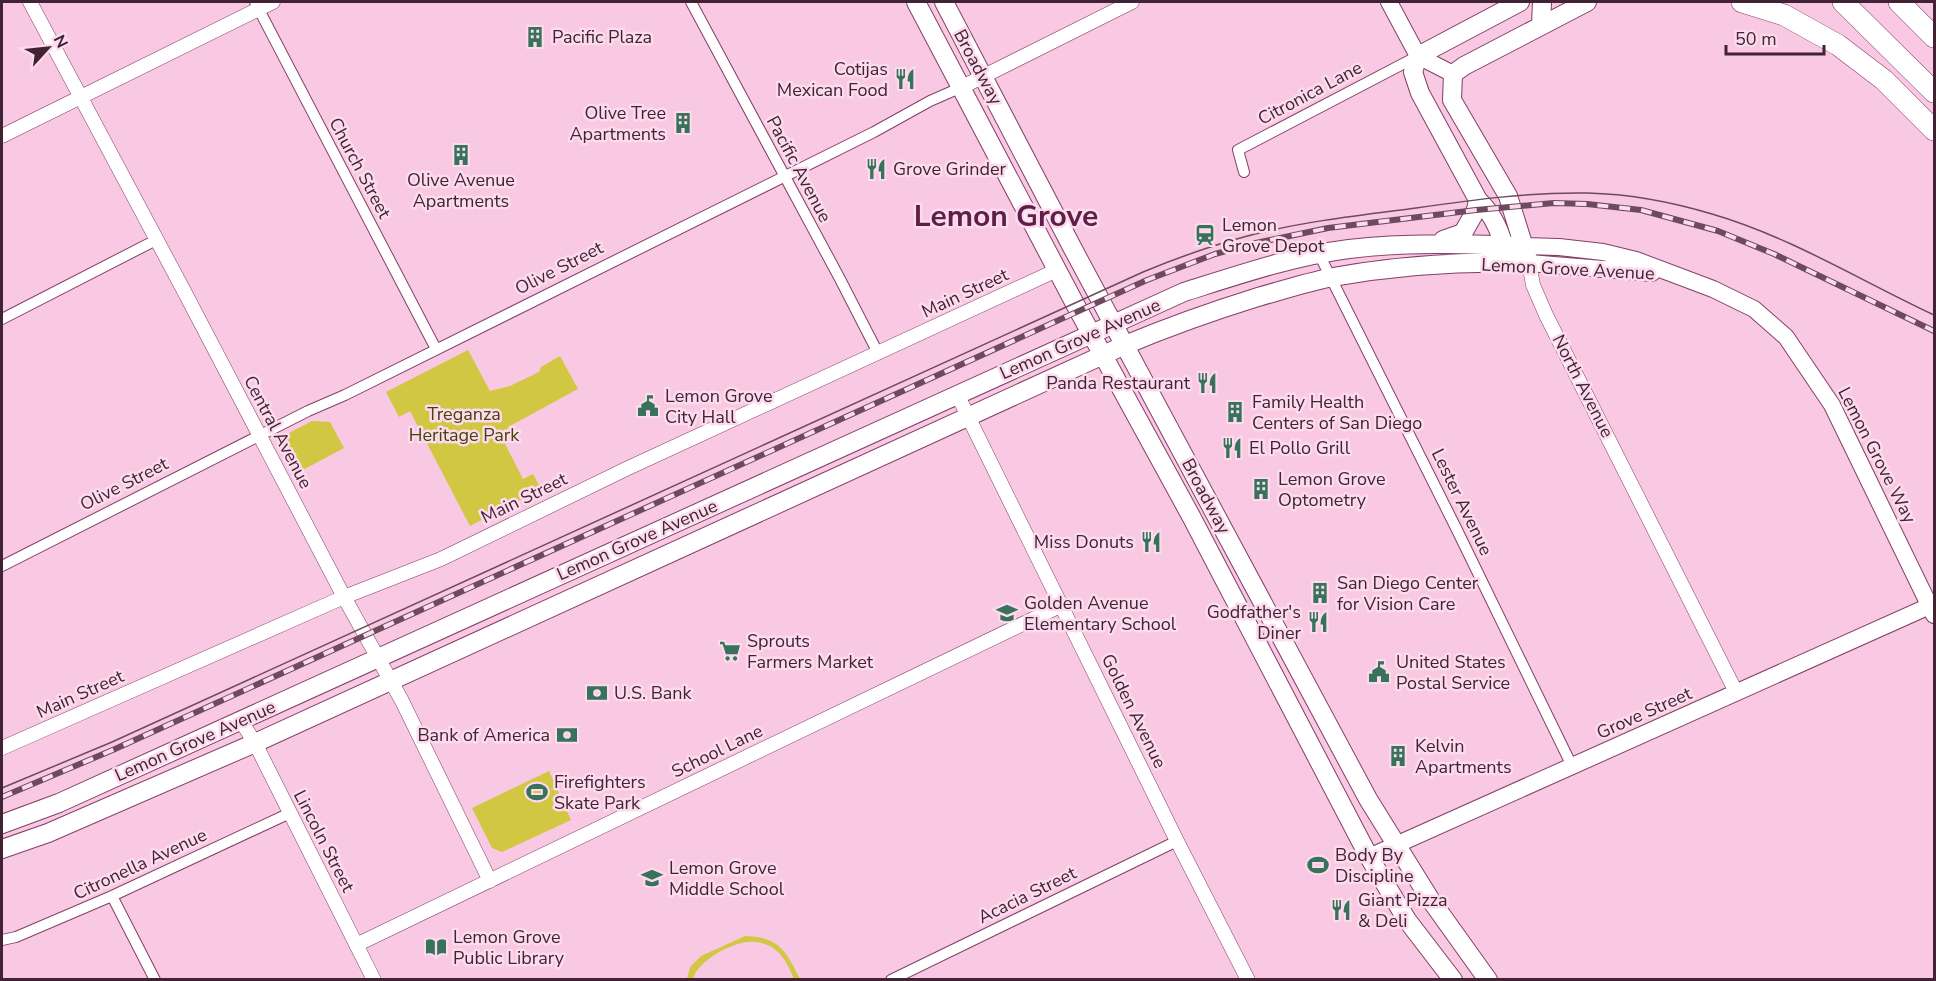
<svg xmlns="http://www.w3.org/2000/svg" width="1936" height="981" viewBox="0 0 1936 981" font-family="'Nunito Sans',sans-serif">
<rect width="100%" height="100%" fill="#f9c8e3"/>
<path fill="#d1c742" d="M468,350L490,391L510,386L539,372L541,367L560,356L578,389L508,427L504,442L523,479L533,474L541,489L470,526L410,411L399,417L386,392Z
M312,421L330,422L344,448L299,472L285,444L289,433Z
M549,771L571,820L502,852L492,848L472,808Z
M745,936C779,937 786,951 800,979H794C789,968 784,955 773,948C768,945 761,942 755,942C735,940 698,960 693,979H687L690,967L701,956Z"/>
<g fill="none" stroke-linecap="round" stroke-linejoin="round">
<defs>
<path id="minor" d="M255,2L436,349
M691,2L840,279L878,353
M1244,172L1238,150L1418,56
M1319,254L1457,530L1572,766
M2,319L156,240
M2,566L308,411L345,395L874,132L930,101L962,87
M112,896L155,980
M2,940L16,937L112,896L290,813
M891,980L1177,841"/>
<path id="tertiary" d="M30,2L184,291L344,597L402,701L490,881
M962,87L1132,2
M2,136L273,2
M1529,263L1533,285L1546,315L1736,692
M957,394L1177,841L1248,980
M241,721L255,743L374,980
M2,748L344,597L441,559L626,469L1057,270
M356,945L1062,605"/>
<path id="secondary" d="M1389,2L1418,56L1453,74
M1523,246L1559,247L1603,252L1636,260L1713,289L1754,309L1786,337L1832,405L1934,615
M1529,263L1652,273
M1369,857L1934,604"/>
<path id="primary" d="M916,2L1075,304L1192,518L1369,857L1407,920L1453,980
M944,2L1073,249L1368,799L1430,899L1488,980
M1541,25L1542,2
M1443,240L1463,233L1476,210L1478,200
M1506,255C1501,233 1494,215 1478,200L1420,93L1413,72L1418,56L1520,2
M2,824L59,803L1184,292C1238,275 1293,256 1349,249C1407,242 1465,244 1523,246
M2,849L48,833L255,743L1125,345C1168,327 1213,311 1258,297C1283,290 1308,282 1333,277C1395,266 1465,261 1529,263L1508,196L1452,100L1453,74L1464,66L1587,2"/>
<path id="motorway" d="M1742,2L1784,15L1838,45L1884,80L1934,130
M1843,2L1934,92
M1899,2L1934,37"/>
</defs>
<use href="#minor" stroke="#833f68" stroke-width="12"/>
<use href="#tertiary" stroke="#833f68" stroke-width="15"/>
<use href="#secondary" stroke="#833f68" stroke-width="18"/>
<use href="#primary" stroke="#833f68" stroke-width="20"/>
<use href="#motorway" stroke="#833f68" stroke-width="22"/>
<use href="#minor" stroke="#fff" stroke-width="10"/>
<use href="#tertiary" stroke="#fff" stroke-width="14"/>
<use href="#secondary" stroke="#fff" stroke-width="16"/>
<use href="#primary" stroke="#fff" stroke-width="18"/>
<use href="#motorway" stroke="#fff" stroke-width="21"/>
<path stroke="#6d4a5e" stroke-width="1.5" d="M2,788L112,742L1143,272C1179,257 1216,244 1255,234C1307,221 1362,215 1416,208C1472,200 1530,192 1587,193C1629,194 1672,202 1712,214C1791,237 1861,281 1934,315"/>
<defs>
<path id="rail" d="M2,797L115,749L1147,280L1215,254L1256,243L1328,228L1476,210L1554,203L1587,204L1641,210L1718,231L1774,254L1934,331"/>
</defs>
<use href="#rail" stroke="#6d4a5e" stroke-width="6"/>
<use href="#rail" stroke="#fcdbed" stroke-width="4" stroke-dasharray="11" stroke-linecap="butt"/>
</g>
<defs>
<symbol id="building-bare" viewBox="-9 -9 18 18"><path d="M-4-6H4V6H1V3H-1V6H-4ZM-2.5-4.3h1.7v1.8h-1.7ZM.8-4.3h1.7v1.8H.8ZM-2.5-1h1.7V.8h-1.7ZM.8-1h1.7V.8H.8Z" fill="#39725b" stroke="#fcdbed" stroke-width="2.5" paint-order="stroke"/></symbol>
<symbol id="restaurant-bare" viewBox="-9 -9 18 18"><path d="M-5-6h1v4h1v-4h1v4h1v-4h1v5L-1.5 .5V6h-2V.5L-5-1ZM5-6V6H3V1.5H1.5Q1.5-4 5-6Z" fill="#39725b" stroke="#fcdbed" stroke-width="2.5" paint-order="stroke"/></symbol>
<symbol id="station-bare" viewBox="-9 -9 18 18"><path d="M-3-6H3Q5-6 5-4V2Q5 4 3 4L4.5 6H3L1.5 4h-3L-3 6H-4.5L-3 4Q-5 4-5 2V-4Q-5-6-3-6ZM-3.5-4v3h7v-3ZM-3.5 1v1.5H-2V1ZM2 1v1.5H3.5V1Z" fill="#39725b" stroke="#fcdbed" stroke-width="2.5" paint-order="stroke"/></symbol>
<symbol id="civic-bare" viewBox="-9 -9 18 18"><path d="M-.6-6.5H3V-4.5H.6V-3L4-1V1h2V6H-6V1h2V-1L-.6-3ZM-1.2 2.5V6h2.4V2.5Z" fill="#39725b" stroke="#fcdbed" stroke-width="2.5" paint-order="stroke"/></symbol>
<symbol id="school-bare" viewBox="-9 -9 18 18"><path d="M0-5L7-2L0 1L-7-2ZM-4 1L0 2.5L4 1V4Q0 6-4 4Z" fill="#39725b" stroke="#fcdbed" stroke-width="2.5" paint-order="stroke"/></symbol>
<symbol id="supermarket-bare" viewBox="-9 -9 18 18"><path d="M-6-5.5h2.5l.6 2H6L4.5 2H-2.5L-4.4-4H-6ZM-1.5 3.2a1.3 1.3 0 1 0 .1 0ZM3 3.2a1.3 1.3 0 1 0 .1 0Z" fill="#39725b" stroke="#fcdbed" stroke-width="2.5" paint-order="stroke"/></symbol>
<symbol id="bank-bare" viewBox="-9 -9 18 18"><path d="M-6-4H6V4H-6ZM0-2.3a2.3 2.3 0 1 0 0 4.6a2.3 2.3 0 1 0 0-4.6Z" fill="#39725b" stroke="#fcdbed" stroke-width="2.5" paint-order="stroke"/></symbol>
<symbol id="stadium-bare" viewBox="-9 -9 18 18"><path d="M0-5a6.5 5 0 1 0 0 10a6.5 5 0 1 0 0-10ZM-3.5-1.8h7v3.6h-7Z" fill="#39725b" stroke="#fcdbed" stroke-width="2.5" paint-order="stroke"/></symbol>
<symbol id="library-bare" viewBox="-9 -9 18 18"><path d="M-6-4Q-3-5.5-.7-3.5V5Q-3 3-6 4ZM6-4Q3-5.5 .7-3.5V5Q3 3 6 4Z" fill="#39725b" stroke="#fcdbed" stroke-width="2.5" paint-order="stroke"/></symbol>
</defs>
<g fill-rule="evenodd">
<use href="#building-bare" x="520" y="22" width="30" height="30"/>
<use href="#restaurant-bare" x="890" y="64" width="30" height="30"/>
<use href="#building-bare" x="668" y="108" width="30" height="30"/>
<use href="#building-bare" x="446" y="140" width="30" height="30"/>
<use href="#restaurant-bare" x="861" y="154" width="30" height="30"/>
<use href="#station-bare" x="1190" y="220" width="30" height="30"/>
<use href="#restaurant-bare" x="1192" y="368" width="30" height="30"/>
<use href="#civic-bare" x="633" y="391" width="30" height="30"/>
<use href="#building-bare" x="1220" y="397" width="30" height="30"/>
<use href="#restaurant-bare" x="1217" y="433" width="30" height="30"/>
<use href="#building-bare" x="1246" y="474" width="30" height="30"/>
<use href="#restaurant-bare" x="1136" y="527" width="30" height="30"/>
<use href="#building-bare" x="1305" y="578" width="30" height="30"/>
<use href="#school-bare" x="992" y="598" width="30" height="30"/>
<use href="#restaurant-bare" x="1303" y="607" width="30" height="30"/>
<use href="#supermarket-bare" x="715" y="636" width="30" height="30"/>
<use href="#civic-bare" x="1364" y="657" width="30" height="30"/>
<use href="#bank-bare" x="582" y="678" width="30" height="30"/>
<use href="#bank-bare" x="552" y="720" width="30" height="30"/>
<use href="#building-bare" x="1383" y="741" width="30" height="30"/>
<use href="#stadium-bare" x="522" y="777" width="30" height="30"/>
<use href="#stadium-bare" x="1303" y="850" width="30" height="30"/>
<use href="#school-bare" x="637" y="863" width="30" height="30"/>
<use href="#restaurant-bare" x="1326" y="895" width="30" height="30"/>
<use href="#library-bare" x="421" y="932" width="30" height="30"/>
</g>
<g text-anchor="middle" dominant-baseline="central" stroke-width="5" stroke-linejoin="round" paint-order="stroke">
<g font-size="18" fill="#412335" stroke="#fcdbed" text-anchor="start">
<text x="552" y="37">Pacific Plaza</text>
<text x="888" y="69" text-anchor="end">Cotijas<tspan x="888" dy="21">Mexican Food</tspan></text>
<text x="666" y="113" text-anchor="end">Olive Tree<tspan x="666" dy="21">Apartments</tspan></text>
<text x="893" y="169">Grove Grinder</text>
<text x="461" y="180" text-anchor="middle">Olive Avenue<tspan x="461" dy="21">Apartments</tspan></text>
<text x="1222" y="225">Lemon<tspan x="1222" dy="21">Grove Depot</tspan></text>
<text x="1190" y="383" text-anchor="end">Panda Restaurant</text>
<text x="665" y="396">Lemon Grove<tspan x="665" dy="21">City Hall</tspan></text>
<text x="1252" y="402">Family Health<tspan x="1252" dy="21">Centers of San Diego</tspan></text>
<text x="1249" y="448">El Pollo Grill</text>
<text x="1278" y="479">Lemon Grove<tspan x="1278" dy="21">Optometry</tspan></text>
<text x="1134" y="542" text-anchor="end">Miss Donuts</text>
<text x="1337" y="583">San Diego Center<tspan x="1337" dy="21">for Vision Care</tspan></text>
<text x="1024" y="603">Golden Avenue<tspan x="1024" dy="21">Elementary School</tspan></text>
<text x="1301" y="612" text-anchor="end">Godfather's<tspan x="1301" dy="21">Diner</tspan></text>
<text x="747" y="641">Sprouts<tspan x="747" dy="21">Farmers Market</tspan></text>
<text x="1396" y="662">United States<tspan x="1396" dy="21">Postal Service</tspan></text>
<text x="614" y="693">U.S. Bank</text>
<text x="550" y="735" text-anchor="end">Bank of America</text>
<text x="1415" y="746">Kelvin<tspan x="1415" dy="21">Apartments</tspan></text>
<text x="554" y="782">Firefighters<tspan x="554" dy="21">Skate Park</tspan></text>
<text x="1335" y="855">Body By<tspan x="1335" dy="21">Discipline</tspan></text>
<text x="669" y="868">Lemon Grove<tspan x="669" dy="21">Middle School</tspan></text>
<text x="1358" y="900">Giant Pizza<tspan x="1358" dy="21">&amp; Deli</tspan></text>
<text x="453" y="937">Lemon Grove<tspan x="453" dy="21">Public Library</tspan></text>
</g>
<g font-size="18" fill="#412335" stroke="#fcdbed">
<text transform="translate(978 67) rotate(62)">Broadway</text>
<text transform="translate(1310 93) rotate(-28)">Citronica Lane</text>
<text transform="translate(360 168) rotate(62)">Church Street</text>
<text transform="translate(799 169) rotate(62)">Pacific Avenue</text>
<text transform="translate(559 268) rotate(-27)">Olive Street</text>
<text transform="translate(1568 269) rotate(3)">Lemon Grove Avenue</text>
<text transform="translate(965 293) rotate(-25)">Main Street</text>
<text transform="translate(1080 339) rotate(-24)">Lemon Grove Avenue</text>
<text transform="translate(1583 386) rotate(63)">North Avenue</text>
<text transform="translate(278 432) rotate(62)">Central Avenue</text>
<text transform="translate(1877 455) rotate(63)">Lemon Grove Way</text>
<text transform="translate(124 484) rotate(-27)">Olive Street</text>
<text transform="translate(1206 496) rotate(62)">Broadway</text>
<text transform="translate(524 498) rotate(-26)">Main Street</text>
<text transform="translate(1462 502) rotate(64)">Lester Avenue</text>
<text transform="translate(637 540) rotate(-24)">Lemon Grove Avenue</text>
<text transform="translate(80 694) rotate(-24)">Main Street</text>
<text transform="translate(1134 711) rotate(64)">Golden Avenue</text>
<text transform="translate(1644 713) rotate(-24)">Grove Street</text>
<text transform="translate(195 741) rotate(-24)">Lemon Grove Avenue</text>
<text transform="translate(717 751) rotate(-26)">School Lane</text>
<text transform="translate(324 841) rotate(63)">Lincoln Street</text>
<text transform="translate(140 864) rotate(-25)">Citronella Avenue</text>
<text transform="translate(1027 895) rotate(-26)">Acacia Street</text>
</g>
<g font-size="18" fill="#46420a" stroke="#fcdbed">
<text x="464" y="414">Treganza<tspan x="464" dy="21">Heritage Park</tspan></text>
</g>
<g font-size="30" font-weight="bold" fill="#5f1e47" stroke="#fcdbed">
<text x="1006" y="216">Lemon Grove</text>
</g>
</g>
<rect width="1936" height="981" fill="none" stroke="#412335" stroke-width="6"/>
<g transform="translate(48 48) rotate(63)" stroke="#fcdbed" stroke-width="4.5" paint-order="stroke">
<path d="M0-4.5L10 22L0 15L-10 22Z" fill="#412335"/>
<text y="-9" font-size="16" font-weight="bold" text-anchor="middle" fill="#412335">N</text>
</g>
<path d="M1726 45v9h98v-9" fill="none" stroke="#412335" stroke-width="3"/>
<text x="1735" y="45" font-size="18" fill="#412335" stroke="#fcdbed" stroke-width="4.5" paint-order="stroke">50 m</text>
</svg>
